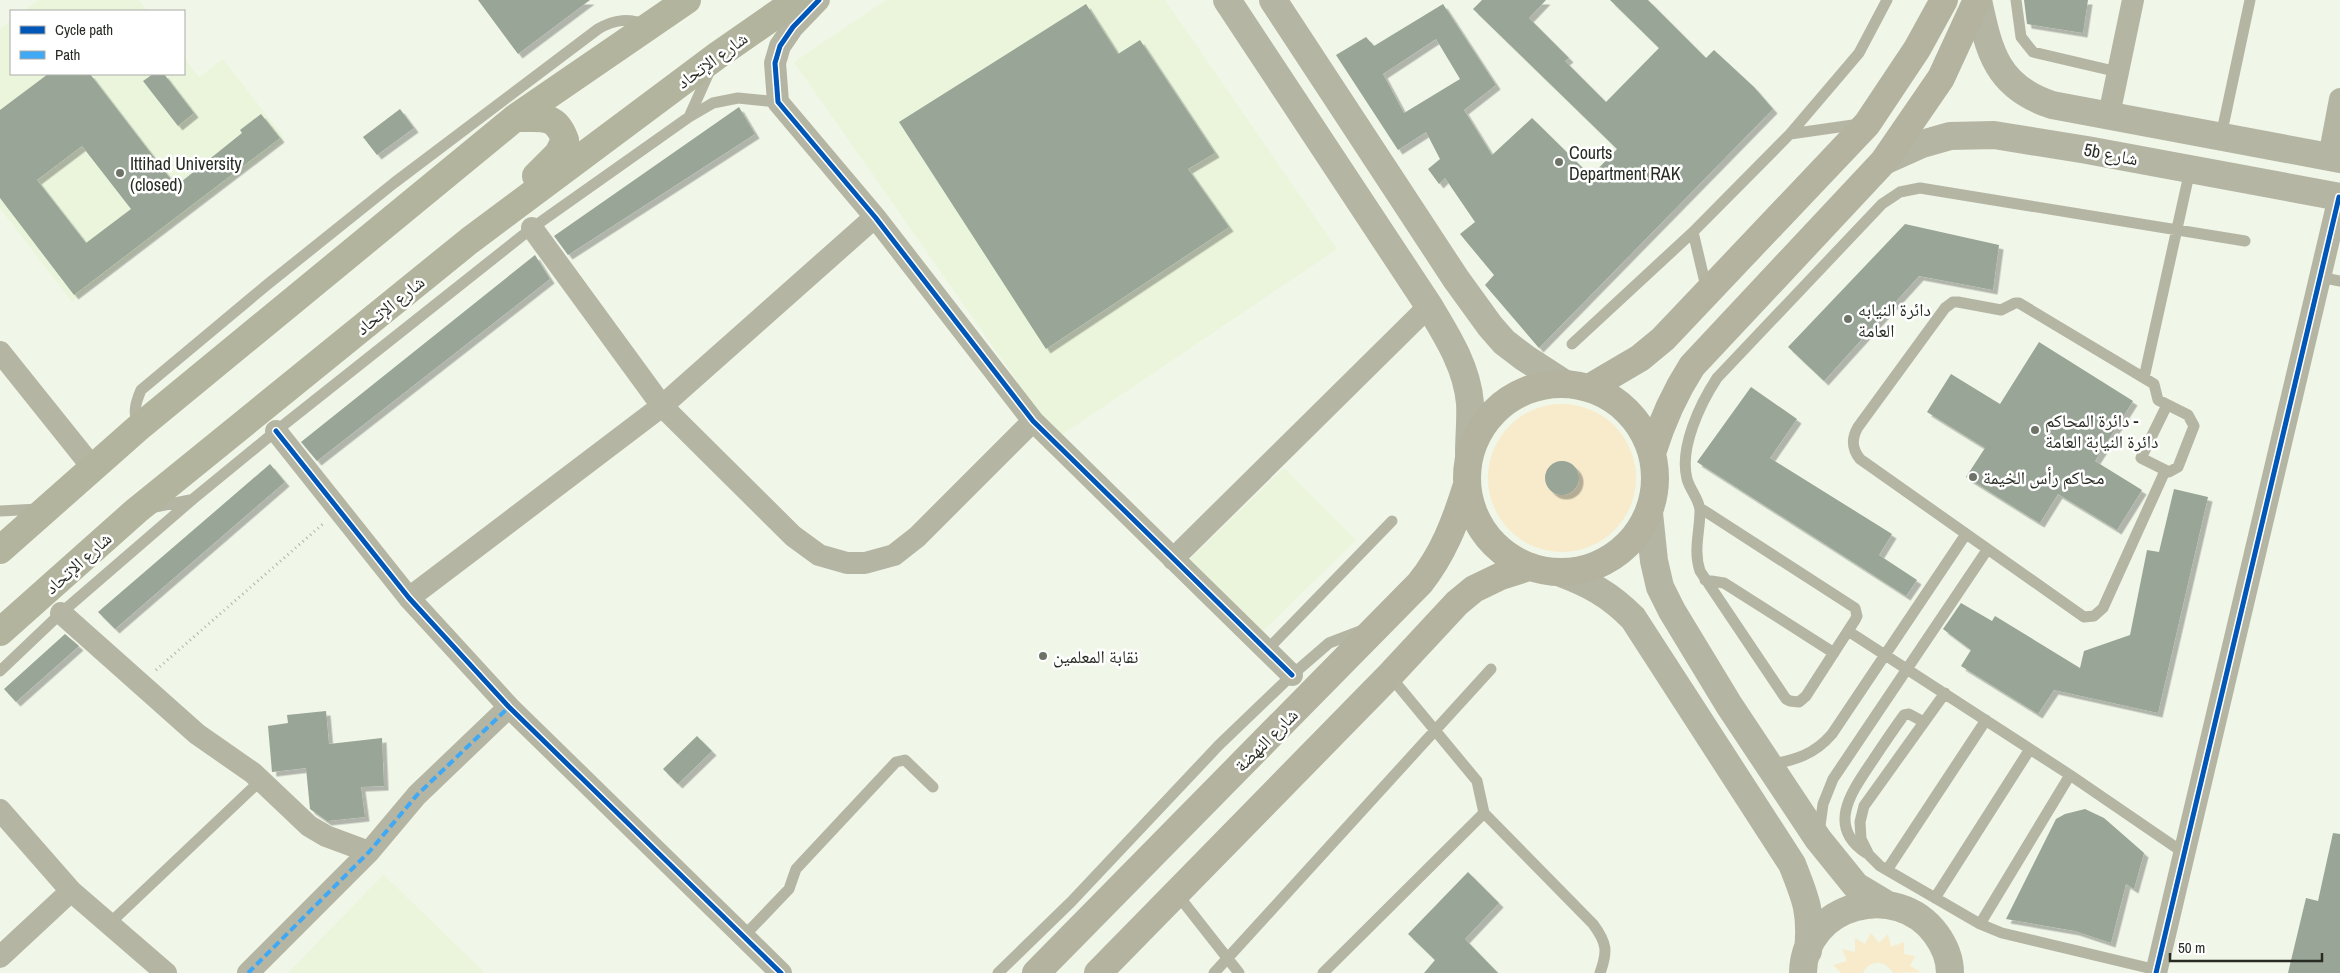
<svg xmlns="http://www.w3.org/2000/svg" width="2340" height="973" viewBox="0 0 2340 973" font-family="'Archivo Narrow','Noto Naskh Arabic',sans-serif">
<defs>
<filter id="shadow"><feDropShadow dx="4.5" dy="4.5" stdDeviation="0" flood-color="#0004"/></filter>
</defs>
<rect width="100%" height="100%" fill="#f0f6e8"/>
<path fill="#eaf5dc" d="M38,0H139L147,11H23Z
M886,0H1165L1337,249L1057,438L794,62Z
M11,20V74H184V58L199,77L223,59L285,139L72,302L0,208V29Z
M1284,468L1356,540L1257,637L1185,564Z
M384,874V875L485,973H288Z"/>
<path fill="#f7ebcc" d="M1488 478a74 74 0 1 1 148 0a74 74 0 1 1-148 0Z
M1871,933L1879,943L1888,934L1891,947L1904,942V954L1915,956L1910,966L1921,972L1893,973C1885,960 1870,959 1863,973H1841L1833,965L1847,961L1842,949L1855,952V938L1865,944Z"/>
<path fill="#99a597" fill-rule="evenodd" filter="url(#shadow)" d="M478,0H590L518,54Z
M1482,0H1546L1529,18L1569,58L1565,61L1606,102L1659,48L1610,0H1648L1706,58L1714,50L1754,87L1773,109L1539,348L1485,285L1494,275L1460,234L1475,222L1445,178L1439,184L1428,169L1440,159L1426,132L1398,150L1336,55L1366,37L1374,46L1443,4L1496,85L1464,110L1492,155L1532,118L1591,176L1617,149L1473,9ZM1436,39L1460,79L1404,113L1383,74Z
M2024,0H2088L2083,33L2027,24Z
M1086,4L1118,54L1140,40L1215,153L1188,169L1229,227L1046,349L899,122Z
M48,74H90L176,186L242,133L240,130L261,114L280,138L74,295L0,198V110ZM82,146L131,209L86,243L37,180Z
M153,74H164L194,113L178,126L143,81Z
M739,107L755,134L568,255L554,236Z
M400,109L414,128L377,155L363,137Z
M1905,224L1999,245L1993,290L1919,276L1824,381L1788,347Z
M535,255L550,279L317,461L301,442Z
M2039,342L2133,401L2095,461L2142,490L2117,530L2058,494L2040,523L2033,519L1966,477L1985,448L1927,412L1951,374L2000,404Z
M1751,387L1797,419L1770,458L1892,534L1879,555L1917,580L1906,596L1697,462Z
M1545 478a17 17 0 1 1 34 0a17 17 0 1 1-34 0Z
M270,464L285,482L115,629L98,612Z
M2174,489L2208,497L2158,713L2054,690L2038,714L1961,666L1971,650L1943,629L1961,603L1992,621L1995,616L2080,668L2084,651L2130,635L2147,550L2159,552Z
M65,634L79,646L16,702L4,689Z
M326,711L329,744L382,738L384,786L361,787L365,817L327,821L310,809L306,768L272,772L268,726L288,723L287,715Z
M697,736L712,751L678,784L663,769Z
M2085,809L2104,818L2144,853L2134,889L2126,884L2111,943L2075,931L2006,919L2056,819L2065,814Z
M2333,833L2340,834V973H2288L2306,898L2318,901Z
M1468,872L1499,903L1465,939L1498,973H1424L1435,960L1408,934Z"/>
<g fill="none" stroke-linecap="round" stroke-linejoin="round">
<path stroke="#b2b3a6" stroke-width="3" stroke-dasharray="1 4" stroke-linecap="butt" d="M156,670L324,523"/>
<path stroke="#b5b5a4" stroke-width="11" d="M2016,0L2021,37L2033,52L2118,72
M689,117L711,68
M1790,134L1860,124
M2221,136L2250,0
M1693,232L1707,291
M2320,277L2340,281
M1572,344L1693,232L1790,134L1859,53L1887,0
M2144,378L2190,170
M138,427C133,413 135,404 141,390L268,284L394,183L598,29C615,19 629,18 647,25
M2165,471L2103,608L2094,616L2084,617L1860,459C1852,449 1851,439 1858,427L1945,308L1953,302H1958L2001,310L2015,303H2019L2154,384L2158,400L2188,415L2194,426L2178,467L2169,472L2141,458L2167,405
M150,508L190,500
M1700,508L1855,608L1857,616L1855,620L1806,696L1799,702L1790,701L1786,699L1700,571C1693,550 1700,532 1700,510C1699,499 1690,490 1687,479C1679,448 1700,404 1717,378L1882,204L1900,192L1920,188L2245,241
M0,511L39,509
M1705,580L1724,583L1732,588L1834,653
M1848,631L2070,775L2184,853
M1266,651L1392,521
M0,671L61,613L193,499L276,431L532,228L689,117L713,103L738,98L778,102
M1390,676L1477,781L1484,813L1593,924C1607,943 1608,951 1600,973
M1945,693L1864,806L1860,822L1861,839L1869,855L1880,866L1980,924L2002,933L2157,970
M1769,765C1795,760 1814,755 1832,734L1966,534
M1819,833L1823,804L1833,779L1987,550
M1866,853C1825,826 1853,790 1873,760C1883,745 1893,730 1904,715L1909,714L1924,722
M1887,870L1986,720
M1177,894L1239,973
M1935,898L2030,749
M109,924L261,780
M1980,924L2070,775
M744,936L789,889L796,869L896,762L905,760L933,787
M998,973L1071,902L1219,745L1292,675L1329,643L1363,630
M1214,973L1491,669
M1323,973L1484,813"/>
<path stroke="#b5b5a4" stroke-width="22" d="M819,0L793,27L780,46L775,63L778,102L875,217L1033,421L1292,675
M2109,115L2133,0
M2329,157L2340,99
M532,228L662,406L793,536L819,555L847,563H865L894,555L917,537L1033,421
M0,352L93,468
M276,431L409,598L509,707L781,973
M1173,559L1429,306
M409,598L662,406L875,217
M61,613L197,734L253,773L309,826L326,836L369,852
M0,810L71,891L166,973
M0,957L71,891
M248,973L369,852L417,795L509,707
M2156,973L2339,197"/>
<path stroke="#b5b5a4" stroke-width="28" d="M1227,0L1429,306C1447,336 1467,367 1470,403C1471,419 1469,437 1469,454
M1273,0L1456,279L1490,326L1504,342L1525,358L1565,384
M1978,0C1989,52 1997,87 2052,105L2340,159
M1884,161L1922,144L1950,136L1994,135L2087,150L2340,197
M1649,513L1654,561L1660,587L1672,611L1729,705L1818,839L1856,886L1886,904
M1558,572C1590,584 1609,594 1633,618L1792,864C1806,899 1812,913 1808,951
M1803,973C1804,904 1897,880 1936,934C1944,945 1950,959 1950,973"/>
<path stroke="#b3b3a0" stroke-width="28" d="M1467 478a94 94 0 1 1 188 0a94 94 0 1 1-188 0Z
M1589,388L1640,358L1663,339L1867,124L1917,49L1944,0
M1652,453C1662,421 1674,394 1692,366L1884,161L1941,78L1977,0
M1036,973L1420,583C1443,554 1455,523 1466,488
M1098,973L1390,675L1457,603L1474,589L1501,576L1529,567"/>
<path stroke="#b3b49d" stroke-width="28" d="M515,118C541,119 555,112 565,140L558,154L536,176
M0,550L138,428L515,118L687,0
M0,632L136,511L469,241L718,55L797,0"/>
<path stroke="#3fa9f5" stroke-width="4" stroke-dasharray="8 4" stroke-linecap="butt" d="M248,973L369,852L417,795L509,707"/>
<defs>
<path id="cycleway" d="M819,0L793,27L780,46L775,63L778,102L875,217L1033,421L1292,675
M276,431L409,598L509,707L781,973
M2156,973L2339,197"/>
</defs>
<use href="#cycleway" stroke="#fff" stroke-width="8"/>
<use href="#cycleway" stroke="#0057b8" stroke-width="5"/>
</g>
<g fill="#6e7368" stroke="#fff" stroke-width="2">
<circle cx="1559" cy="162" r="5"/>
<circle cx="120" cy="173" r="5"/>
<circle cx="1848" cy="319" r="5"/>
<circle cx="2035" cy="430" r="5"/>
<circle cx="1973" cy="477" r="5"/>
<circle cx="1043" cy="656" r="5"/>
</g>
<g text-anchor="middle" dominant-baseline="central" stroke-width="5" stroke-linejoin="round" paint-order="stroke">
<g font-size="18" fill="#282c23" stroke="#fff">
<text transform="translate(712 60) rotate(-36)">شارع الإتحاد</text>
<text transform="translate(2111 154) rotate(11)">5b شارع</text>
<text transform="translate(390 305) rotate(-39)">شارع الإتحاد</text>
<text transform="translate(78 563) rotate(-42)">شارع الإتحاد</text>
<text transform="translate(1266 740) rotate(-45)">شارع النهضة</text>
</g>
<g font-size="18" fill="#282c23" stroke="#fff" text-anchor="start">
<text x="1569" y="152">Courts<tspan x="1569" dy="21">Department RAK</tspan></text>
<text x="130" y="163">Ittihad University<tspan x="130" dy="21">(closed)</tspan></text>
<text x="1858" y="309">دائرة النيابه<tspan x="1858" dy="21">العامة</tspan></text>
<text x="2045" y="420">دائرة المحاكم -<tspan x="2045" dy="21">دائرة النيابة العامة</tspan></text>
<text x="1983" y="477">محاكم رأس الخيمة</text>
<text x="1053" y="656">نقابة المعلمين</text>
</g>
</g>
<rect x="10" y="10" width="175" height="65" fill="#ffffff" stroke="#a9aba7"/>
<rect x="20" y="26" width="25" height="8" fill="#0057b8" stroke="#a9aba7"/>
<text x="55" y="35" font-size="15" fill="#282c23">Cycle path</text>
<rect x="20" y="51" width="25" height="8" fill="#3fa9f5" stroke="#a9aba7"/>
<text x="55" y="60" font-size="15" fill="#282c23">Path</text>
<path d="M2170 953v8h152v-8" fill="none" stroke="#282c23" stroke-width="2.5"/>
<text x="2178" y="953" font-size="15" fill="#282c23" stroke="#ffffff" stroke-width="4" paint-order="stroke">50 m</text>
</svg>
